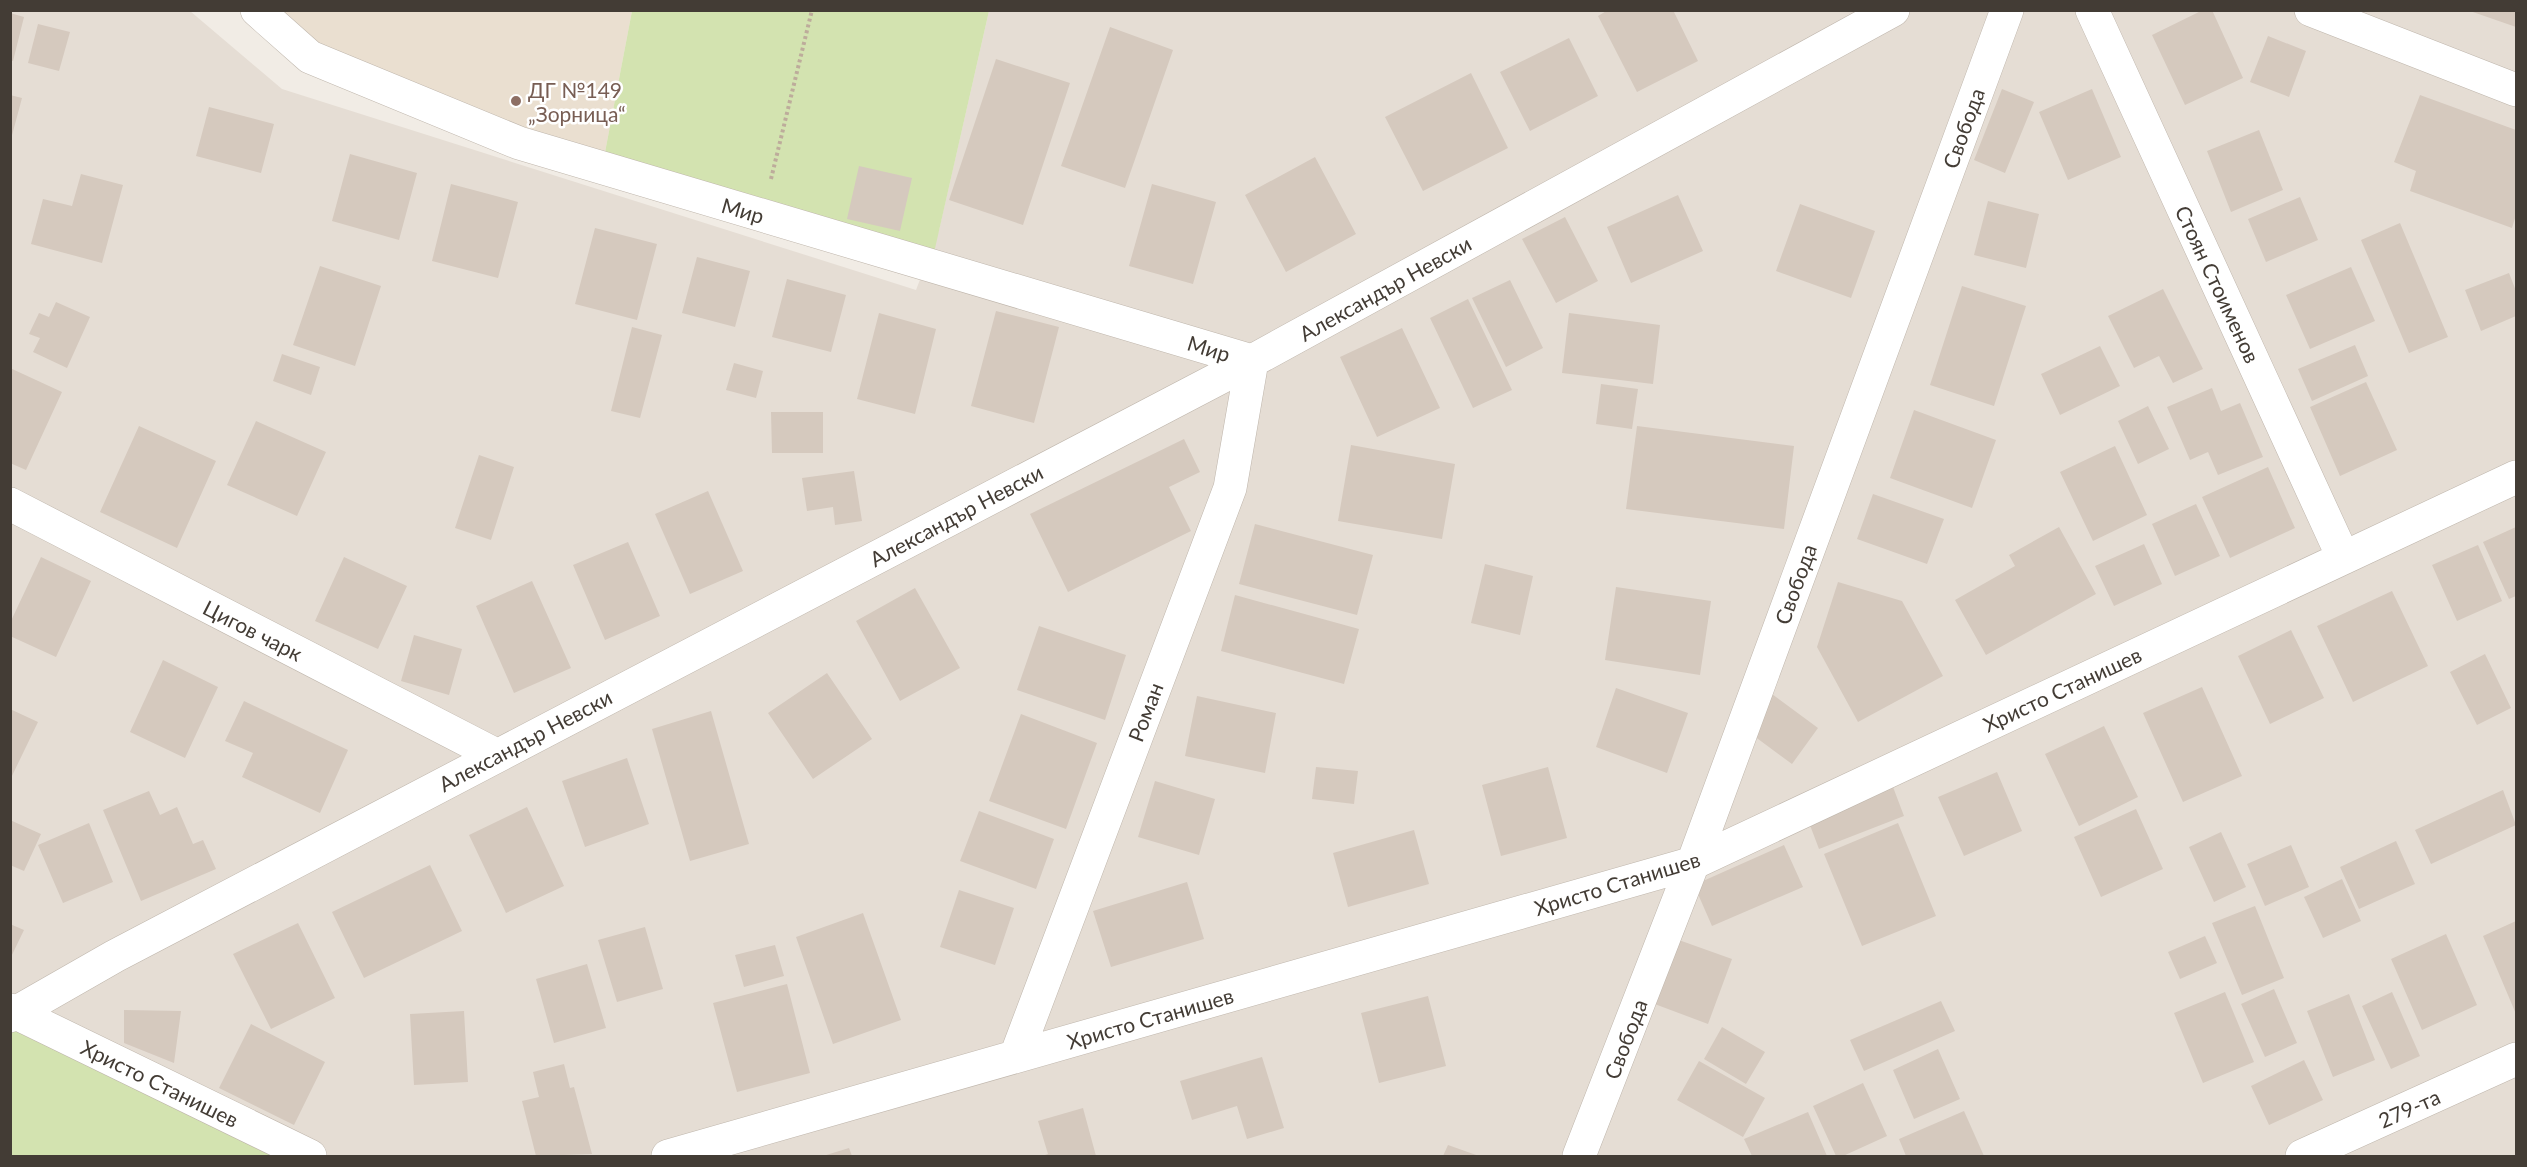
<svg xmlns="http://www.w3.org/2000/svg" width="2527" height="1167" viewBox="0 0 2527 1167" font-family="Lato,sans-serif">
<rect width="100%" height="100%" fill="#f1ece5"/>
<path fill="#e5ddd4" d="M10,11H190L282,89L916,290L939,230L989,11H2516V1156H11Z"/>
<path fill="#eadfd0" d="M257,11H632L602,168L310,57Z"/>
<path fill="#d3e3b0" d="M632,11H989L931,266L602,168Z
M10,1016L310,1156H11Z"/>
<path fill="#d5c9be" d="M1608,10H1673L1698,61L1637,92L1598,16Z
M2203,10H2212L2243,78L2185,105L2152,35Z
M2470,10H2516V27L2470,11Z
M10,13L24,17L13,61L10,60Z
M38,24L70,32L59,71L28,63Z
M1110,27L1173,50L1125,188L1061,166Z
M2268,36L2306,51L2289,97L2250,82Z
M1569,38L1598,96L1530,131L1500,72Z
M996,59L1070,83L1023,225L949,200Z
M1471,73L1508,148L1423,191L1385,117Z
M2002,89L2034,102L2005,173L1974,160Z
M2092,89L2121,157L2068,180L2039,112Z
M10,95L22,98L11,139H10Z
M2420,95L2516,130V215L2512,228L2410,191L2416,171L2394,162Z
M209,107L274,124L261,173L196,156Z
M2259,130L2283,190L2231,212L2207,151Z
M350,154L417,173L399,240L332,221Z
M1315,157L1356,234L1286,272L1245,195Z
M859,166L912,178L900,231L847,219Z
M81,174L123,185L102,263L31,244L43,199L72,206Z
M451,184L518,202L498,278L432,261Z
M1152,184L1216,202L1193,284L1129,266Z
M1678,195L1703,251L1631,283L1607,227Z
M2300,197L2318,240L2266,262L2248,219Z
M1988,201L2039,214L2026,268L1974,255Z
M1800,204L1875,231L1851,298L1776,271Z
M1565,217L1598,281L1556,303L1522,239Z
M2400,223L2448,337L2409,353L2361,240Z
M595,228L657,244L637,320L575,304Z
M697,257L750,271L735,327L682,313Z
M320,266L381,286L355,366L293,345Z
M2351,267L2375,321L2310,349L2286,295Z
M2509,273L2516,291V316L2481,331L2465,290Z
M787,279L846,295L831,352L772,337Z
M1510,280L1543,348L1506,367L1472,298Z
M1962,286L2026,306L1994,406L1930,385Z
M2163,289L2203,369L2173,383L2159,356L2134,368L2108,316Z
M1468,299L1512,390L1473,408L1430,318Z
M56,302L90,317L67,368L33,352L40,338L29,334L39,313L49,317Z
M996,311L1059,327L1034,423L971,406Z
M879,313L936,329L915,414L857,399Z
M1569,313L1660,325L1653,384L1562,373Z
M632,327L662,335L640,418L611,411Z
M1402,328L1440,408L1377,437L1340,357Z
M2355,345L2368,376L2312,401L2298,369Z
M2100,346L2120,386L2060,415L2041,374Z
M282,354L320,367L311,395L273,381Z
M734,363L763,371L756,398L726,390Z
M10,368L62,392L26,470L10,463Z
M2366,382L2397,450L2340,476L2310,407Z
M1601,384L1638,389L1632,429L1596,424Z
M2212,388L2221,411L2240,403L2263,457L2218,475L2208,452L2190,460L2167,407Z
M2148,406L2169,449L2138,464L2118,421Z
M1914,410L1996,440L1972,508L1890,478Z
M771,412H823V453H772Z
M256,421L326,452L297,516L227,485Z
M139,426L216,461L177,548L100,512Z
M1637,426L1794,446L1784,529L1626,509Z
M1184,439L1200,472L1169,487L1191,531L1068,592L1030,514Z
M1351,445L1455,464L1442,539L1338,521Z
M2115,446L2147,515L2093,541L2060,472Z
M479,455L514,467L491,540L455,528Z
M2268,467L2295,528L2230,558L2202,497Z
M854,471L862,521L835,525L833,507L807,511L802,478Z
M708,491L743,571L690,594L655,514Z
M1873,494L1944,519L1927,564L1857,539Z
M2196,504L2220,556L2175,576L2152,524Z
M1255,524L1373,555L1357,615L1239,584Z
M2059,527L2096,594L1986,655L1955,600L2015,566L2009,555Z
M2516,527V596L2509,599L2483,542Z
M628,542L660,616L605,640L573,565Z
M2144,544L2162,584L2114,606L2095,566Z
M2478,545L2502,601L2457,621L2432,565Z
M41,557L91,581L56,657L10,636V623Z
M344,557L407,586L378,649L315,621Z
M1485,564L1533,576L1520,635L1471,623Z
M532,581L571,668L514,693L476,606Z
M1838,582L1902,601L1943,676L1858,722L1817,647Z
M1616,587L1711,601L1700,675L1605,660Z
M915,588L960,668L900,701L856,621Z
M2392,591L2428,666L2353,702L2317,626Z
M1235,595L1359,629L1344,684L1221,651Z
M1039,626L1126,655L1105,720L1017,690Z
M2291,630L2324,698L2270,724L2238,656Z
M414,635L462,649L449,695L401,681Z
M2485,654L2511,708L2477,725L2450,672Z
M163,660L218,687L185,758L130,732Z
M827,673L872,739L813,779L768,713Z
M2202,687L2242,776L2183,802L2143,713Z
M1616,688L1688,713L1667,773L1596,747Z
M1772,694L1818,728L1792,764L1746,730Z
M1197,696L1276,713L1265,773L1185,756Z
M244,701L348,750L320,813L242,777L253,753L225,741Z
M10,709L38,722L10,780Z
M711,711L749,844L690,861L652,729Z
M1021,714L1097,743L1066,829L989,801Z
M2104,726L2138,797L2079,826L2045,754Z
M627,758L649,824L585,847L562,781Z
M1316,767L1358,771L1354,804L1312,799Z
M1548,767L1567,838L1501,856L1482,785Z
M1997,772L2022,831L1964,856L1938,797Z
M1155,781L1215,799L1199,855L1138,837Z
M1893,787L1904,816L1819,849L1808,820Z
M2503,790L2516,825L2431,864L2415,830Z
M149,791L160,815L177,807L193,844L203,840L216,869L141,901L103,810Z
M527,807L564,886L506,913L469,835Z
M2136,809L2163,869L2101,897L2074,837Z
M979,811L1054,839L1036,889L960,861Z
M10,820L41,834L24,871L10,865Z
M89,823L113,882L63,903L38,845Z
M1898,823L1936,916L1862,946L1824,854Z
M1414,830L1429,884L1348,907L1333,853Z
M2221,832L2246,887L2214,902L2189,847Z
M2396,841L2415,884L2359,909L2340,867Z
M1784,845L1803,887L1712,926L1694,885Z
M2291,845L2309,887L2265,906L2247,864Z
M430,865L462,931L364,978L332,912Z
M2342,879L2361,921L2323,938L2304,897Z
M1187,882L1204,939L1111,967L1093,911Z
M959,890L1014,908L995,965L940,947Z
M2255,906L2284,978L2242,995L2212,923Z
M863,913L901,1020L833,1044L796,937Z
M2516,921V1014L2483,936Z
M298,923L335,998L271,1029L233,954Z
M10,924L24,930L10,959Z
M645,927L663,989L617,1002L598,940Z
M2446,934L2477,1005L2422,1030L2391,959Z
M2205,936L2217,963L2180,979L2168,952Z
M1676,939L1732,959L1708,1024L1652,1003Z
M775,945L784,976L744,987L735,955Z
M587,964L606,1028L554,1043L536,979Z
M787,984L810,1073L737,1092L713,1003Z
M2274,989L2297,1043L2265,1057L2241,1004Z
M2225,992L2254,1062L2203,1083L2174,1013Z
M2392,992L2420,1056L2391,1069L2362,1006Z
M2349,994L2375,1060L2333,1077L2307,1011Z
M1428,996L1446,1066L1379,1083L1361,1013Z
M1941,1001L1955,1031L1864,1071L1850,1040Z
M124,1010L181,1011L174,1063L124,1043Z
M464,1011L468,1082L414,1085L410,1014Z
M251,1024L325,1062L294,1125L219,1088Z
M1722,1027L1765,1052L1746,1084L1704,1059Z
M1938,1049L1960,1099L1914,1119L1893,1070Z
M1262,1057L1284,1128L1247,1139L1237,1106L1192,1120L1180,1081Z
M2304,1060L2323,1100L2269,1125L2251,1086Z
M1699,1061L1765,1098L1743,1137L1677,1100Z
M564,1064L570,1088L574,1087L592,1154L536,1156L522,1101L539,1097L533,1072Z
M1863,1083L1887,1136L1843,1156H1836L1813,1106Z
M1083,1108L1096,1156H1042L1048,1154L1038,1121Z
M1964,1111L1984,1156H1906L1899,1139Z
M1808,1112L1827,1156H1752L1744,1139Z
M1448,1145L1479,1156H1443Z
M849,1148L852,1156H823Z"/>
<g fill="none" stroke-linecap="round" stroke-linejoin="round">
<defs>
<path id="minor" d="M257,10L310,57L519,143L1252,361L1230,488L1016,1056
M2092,10L2343,557
M2311,10L2516,90
M10,504L496,755
M10,1010L310,1156
M10,1016L115,956L1252,361L1893,10
M668,1156L1693,863L2516,477
M1579,1156L1693,863L2007,10
M2302,1156L2516,1059"/>
</defs>
<use href="#minor" stroke="#bfb6ac" stroke-width="34"/>
<path stroke="#bdac9b" stroke-width="4" stroke-dasharray="3 3" stroke-linecap="butt" d="M771,179L812,10"/>
<use href="#minor" stroke="#fff" stroke-width="33"/>
</g>
<circle fill="#8d6e63" stroke="#fff" stroke-width="2" cx="516" cy="101" r="6"/>
<g text-anchor="middle" dominant-baseline="central" stroke-width="5" stroke-linejoin="round" paint-order="stroke">
<g font-size="21" fill="#785e54" stroke="#fff" text-anchor="start">
<text x="528" y="89">ДГ №149<tspan x="528" dy="24">„Зорница“</tspan></text>
</g>
<g font-size="21" fill="#433c35" stroke="#fff">
<text transform="translate(1963 128) rotate(-70)">Свобода</text>
<text transform="translate(743 210) rotate(16)">Мир</text>
<text transform="translate(2218 284) rotate(65)">Стоян Стоименов</text>
<text transform="translate(1385 288) rotate(-29)">Александър Невски</text>
<text transform="translate(1209 348) rotate(17)">Мир</text>
<text transform="translate(956 515) rotate(-28)">Александър Невски</text>
<text transform="translate(1795 584) rotate(-70)">Свобода</text>
<text transform="translate(253 630) rotate(27)">Цигов чарк</text>
<text transform="translate(2062 689) rotate(-25)">Христо Станишев</text>
<text transform="translate(1145 712) rotate(-69)">Роман</text>
<text transform="translate(525 740) rotate(-28)">Александър Невски</text>
<text transform="translate(1617 883) rotate(-17)">Христо Станишев</text>
<text transform="translate(1150 1018) rotate(-16)">Христо Станишев</text>
<text transform="translate(1625 1039) rotate(-69)">Свобода</text>
<text transform="translate(160 1083) rotate(26)">Христо Станишев</text>
<text transform="translate(2409 1108) rotate(-24)">279-та</text>
</g>
</g>
<rect width="2527" height="1167" fill="none" stroke="#433c35" stroke-width="24"/>
</svg>
